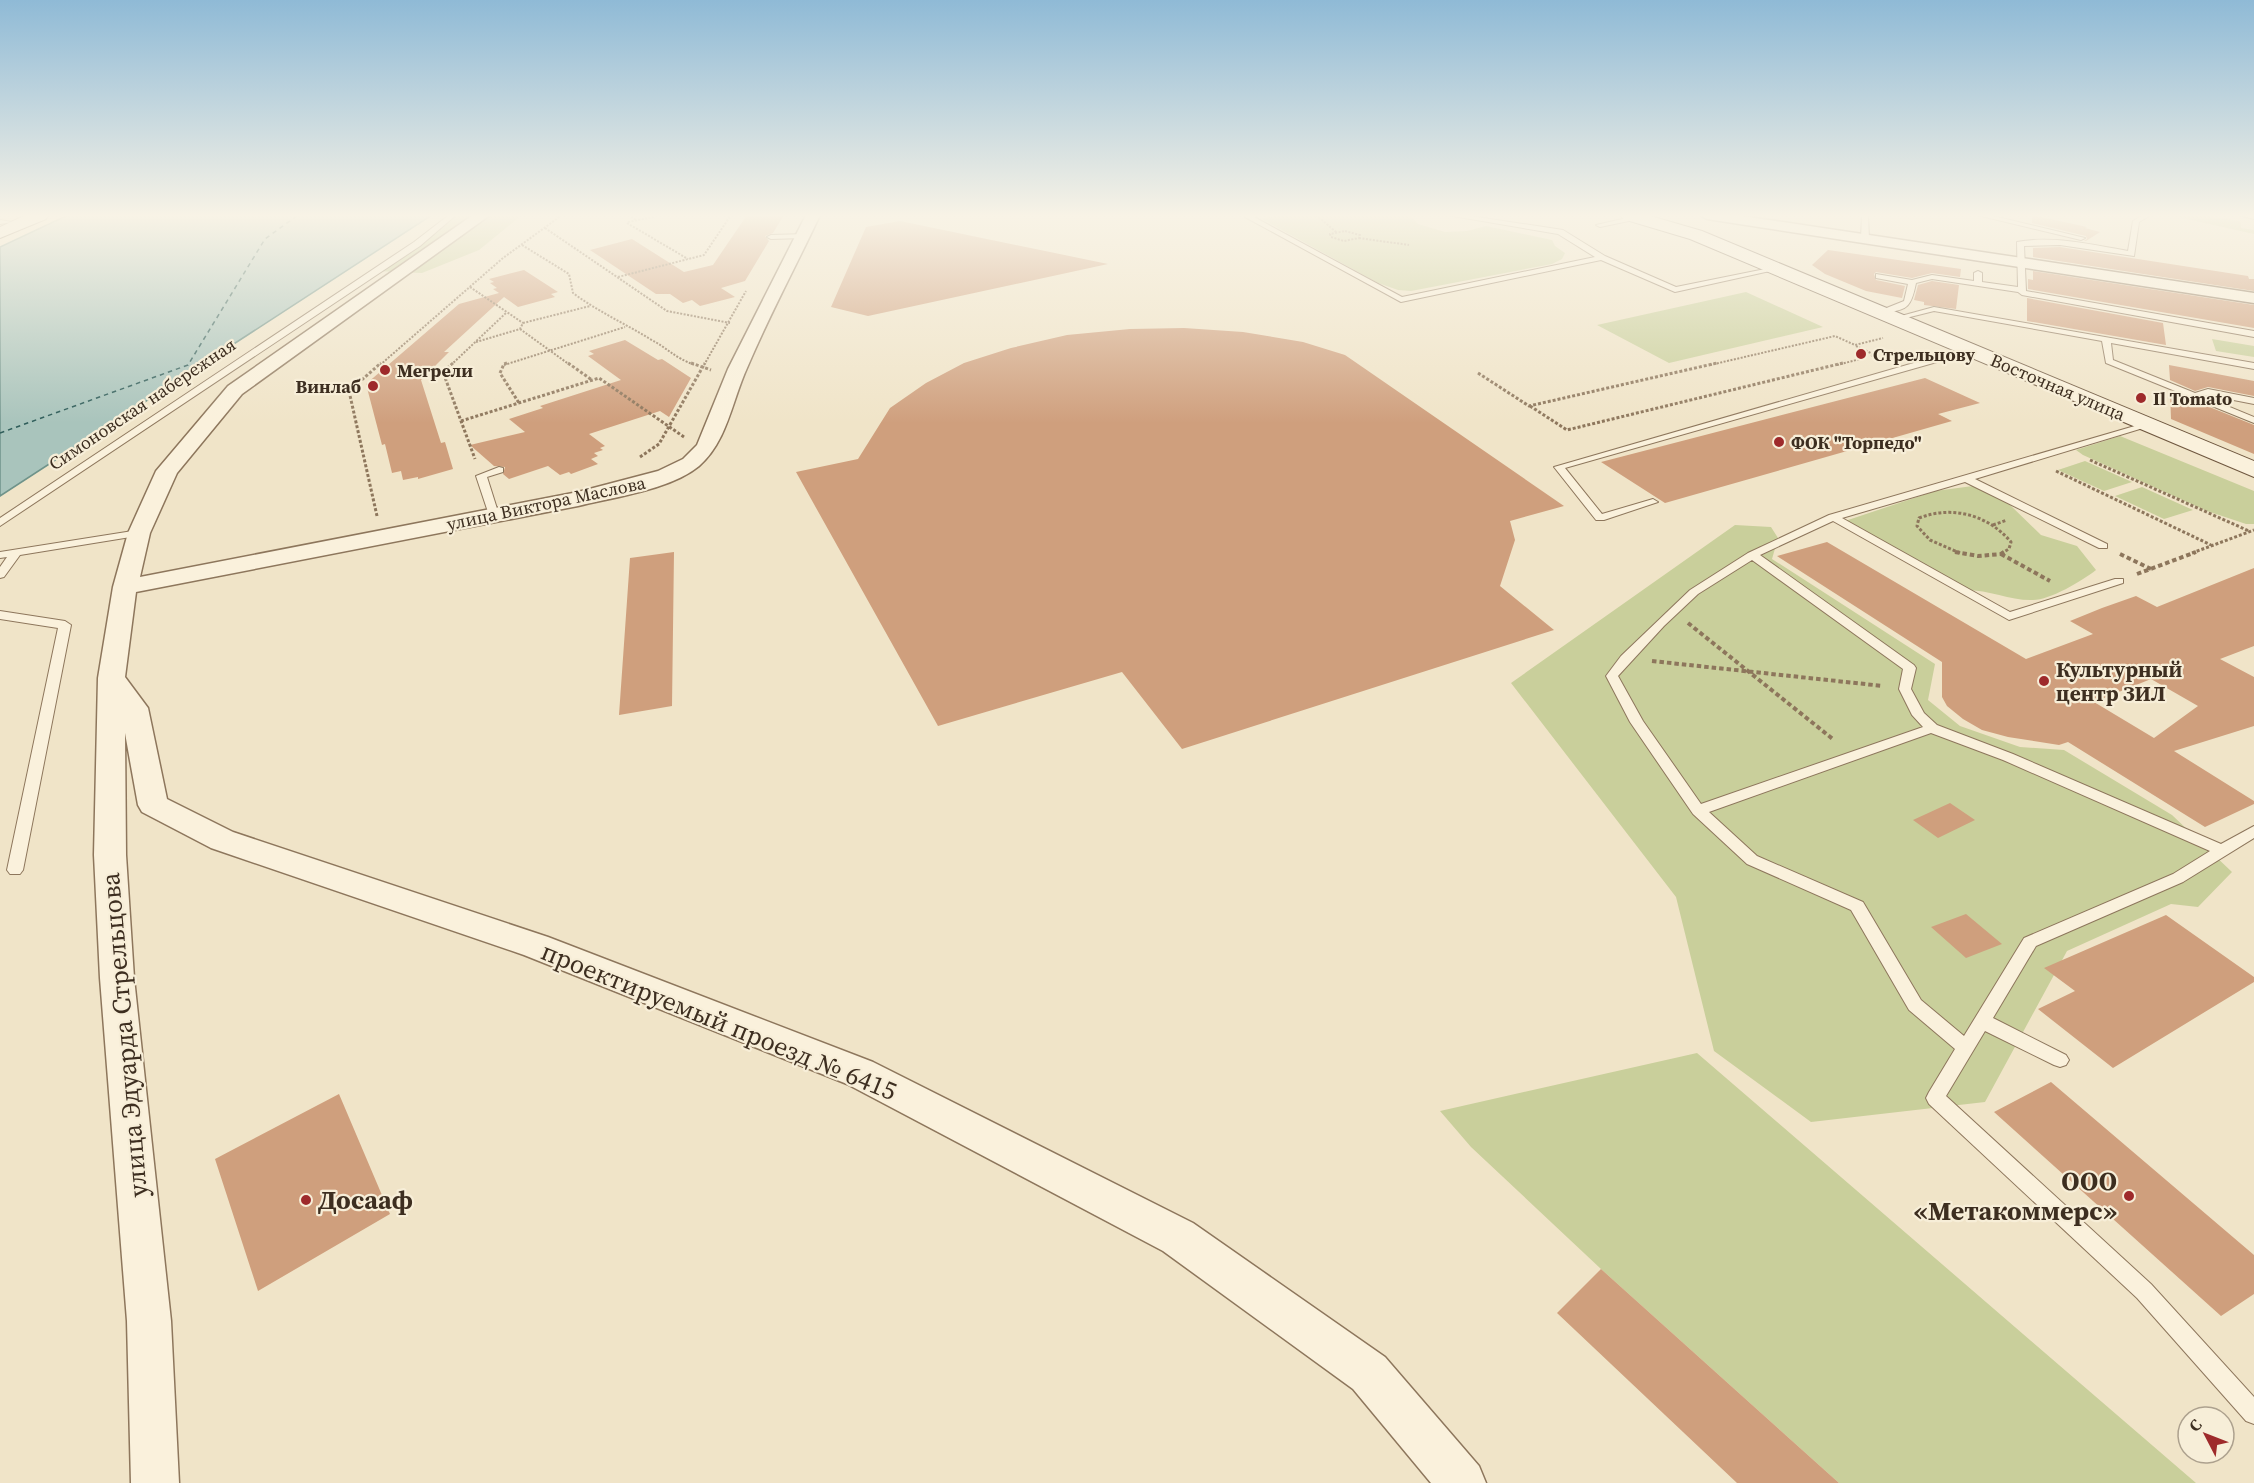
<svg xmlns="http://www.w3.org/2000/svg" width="2254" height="1483" viewBox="0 0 2254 1483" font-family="'Source Serif 4',serif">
<rect width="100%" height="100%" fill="#f0e4c8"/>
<path fill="#c9cf9b" d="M453,215H522L479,250L422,273L376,271Z
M1287,215H1405L1411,217L1418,224L1445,232L1467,231L1486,226L1552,240L1555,246L1565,253L1562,259L1552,264L1411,291L1398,290L1378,283L1260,218Z
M2169,215H2197L2240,221L2241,228L2254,230V234Z
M1746,292L1823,327L1669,363L1597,325Z
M2212,339L2254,346V357L2216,351Z
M2120,436L2254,491V524H2246L2207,511L2083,455L2076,450Z
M2085,461L2132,482L2104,491L2058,470Z
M1973,486L2008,503L2041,535L2077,546L2096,570C2082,581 2050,600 2033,600C2011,601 1988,589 1963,590L1842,522L1935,491Z
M2142,487L2193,510L2164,519L2115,496Z
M1735,525L1771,527L1778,538L1772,559L1935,664L1928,700L1960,726L2020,747L2064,750L2172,815L2232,872L2198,907L2171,904L2067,951L1985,1102L1811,1122L1714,1051L1676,897L1511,683Z
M1697,1053L2196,1483H1839L1601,1269L1471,1147L1440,1111Z"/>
<path fill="#a9c4bc" stroke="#6f938a" stroke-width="1.5" d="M68,215H432L0,496V247Z"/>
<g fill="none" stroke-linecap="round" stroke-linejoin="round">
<path stroke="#2f5d5a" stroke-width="1.5" stroke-dasharray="4.5 4" stroke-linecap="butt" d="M0,433L188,365L265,239L298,215"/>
</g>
<path fill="#cf9f7d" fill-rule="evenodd" d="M747,215H784L773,233L765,236L769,241L745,281L721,288L735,297L700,306L692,300L683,303L670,294H656L590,250L632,239L684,272L713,265Z
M2032,215L2087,227L2085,228L2100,232L2086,241H2084L2087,239L2086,236L2032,223Z
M900,221L1108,264L868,316L831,307L866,227Z
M2060,247L2248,276L2249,279H2254V291L2033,257V248Z
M1828,250L1961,269L1960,277L1932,273L1912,278L1876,272L1874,274L1876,280L1905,286L1902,298L1866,291L1825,274L1812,265Z
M524,270L558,292L551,294L555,297L518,307L504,297L444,352H449L421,380L441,443L445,442L453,469L418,479V477L403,480L401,471L392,473L385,444L382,445L366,384L459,304L499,293L493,289L497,288L490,283L494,282L489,279Z
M2033,271L2254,305V328L2028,289V279L2033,280Z
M1932,281L1959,285L1956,309L1924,305V302L1914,300L1918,285Z
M2027,298L2163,323L2166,345L2027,321Z
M1184,328L1243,332L1303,342L1345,355L1564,506L1510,521L1515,540L1500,586L1554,630L1182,749L1122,672L938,726L796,472L858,459L890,408L926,383L964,363L1011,348L1067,335L1130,329Z
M625,340L658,360L662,359L691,378L669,417L660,411L589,434L605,446L600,448L603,450L594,453L598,456L591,459L598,464L571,474L569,472L560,475L548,466L509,479L503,474L505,467L494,466L470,445L525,432L509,419L543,408L540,406L621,380L588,356L594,354L589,351Z
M2169,365L2254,381V396L2208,387L2195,391L2170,380Z
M1925,378L1980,403L1938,414L1952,421L1665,503L1601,462Z
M2170,391L2254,425V454L2171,419Z
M1827,542L2026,659L2093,634L2070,621L2102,608L2136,596L2157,607L2254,568V646L2220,659L2254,677V726L2174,751L2254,801V804L2205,827L2068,742L2059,745L2008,737L1982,730L1963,719L1947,706L1942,697V662L1777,556ZM2151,679L2198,706L2154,738L2094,702Z
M674,552L672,706L619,715L630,558Z
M1950,803L1975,820L1938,838L1913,820Z
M1966,914L2002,944L1966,958L1931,927Z
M2166,915L2254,977V982L2113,1068L2038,1009L2075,991L2044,968Z
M2051,1082L2254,1255V1294L2221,1316L1994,1112Z
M339,1094L390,1214L258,1291L215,1159Z
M1601,1269L1839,1483H1737L1557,1313Z"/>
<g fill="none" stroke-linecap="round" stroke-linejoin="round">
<defs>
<path id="service" d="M449,215H456L420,246L0,526V518L414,242Z
M1244,215H1258L1254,217L1402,297L1595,257L1558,234L1447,215H1464L1563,230L1605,256L1676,287L1775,267L1779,269L1675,292L1601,260L1401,302L1245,217Z
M1640,215L1643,216V218L1600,227L1596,225Z
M1862,215H1868L1869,239L1865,241L1861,239Z
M1977,215H1989L2085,238L2081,240Z
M2143,215H2151L2139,222L2134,256L2060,245L2024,246L2026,291L2254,331V337L2022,295L2018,292L1932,279L1916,283C1910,313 1905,308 1878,315L1874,313L1904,301L1908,284L1876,278V274L1912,280L1932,275L1974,281V273L1978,271L1982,273V282L2018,287L2017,242C2054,235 2092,245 2128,251L2133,221Z
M2241,215H2254V219L2242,216Z
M0,220L12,222L0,224Z
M806,234L807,236L803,238L771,239L767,237L771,235Z
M1934,307L2254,363V369L2111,343L2113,360L2195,393L2208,389L2254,398V404L2208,395L2203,396L2254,417V423L2106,363L2102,341L1934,311L1894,321L1890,319Z
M1969,347L1973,350L1972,352L1565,468L1602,514L1653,499L1658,502L1604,520H1596L1554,467Z
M2145,423L2153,425L1975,479L2107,544V548H2099L1965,482L1842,518L2010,612L2115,579H2123V583L2009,620L1833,521L1760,555L1914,665L1916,668L1911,689L1924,713L1937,725L2013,754L2221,844L2254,826V838L2183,882L2036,946L1993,1018L2066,1055L2069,1060L2066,1065L2060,1067L2054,1065L1985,1031L1946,1096L2151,1284L2254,1397V1424L2246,1421L2137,1298L1929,1104L1926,1098L1929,1092L1955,1049L1909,1010L1851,910L1747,864L1693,814L1630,722L1606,676L1621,656L1690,590L1748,553L1829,515ZM1752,560L1903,669L1899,689L1912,715L1923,727L1701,804L1643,721L1618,676L1664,626L1698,594ZM1931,733L2003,760L2210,851L2173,874L2024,938L1964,1036L1921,1000L1863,902L1757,856L1709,812Z
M499,467L503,468V472L487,477L499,515L494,518L489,515L476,476Z
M139,530L143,531V535L20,555L4,577L0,578V567L7,557L0,558V552Z
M0,611L65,621L71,625L23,870L20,874H10L7,870L58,628L0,619Z"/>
<path id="minor" d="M473,215H490L242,394L177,473L150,533L140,577L578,492L658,471L683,459L697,445L728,369L806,215H820C796,266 769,316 747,368C732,401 727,442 699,466C670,490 614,497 578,506L136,592L125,677L148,708L167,799L233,832L548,937L873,1062L1193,1223L1385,1357L1479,1466L1486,1483H1431L1353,1389L1163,1251L847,1084L524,955L211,848L142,812L138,805L125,733L126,855L134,978L171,1321L179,1483H131L127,1321L100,978L94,855L98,678L113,587L128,533L156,471L228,386Z
M1700,215H1736L2254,293V303L1707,219Z"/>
<path id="secondary" d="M26,215H48L46,219L0,238V227Z
M1621,215H1647L1702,231L2254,461V477L1690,239L1623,219Z"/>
</defs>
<use href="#service" stroke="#8d765c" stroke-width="2"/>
<use href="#minor" stroke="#8d765c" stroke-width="3"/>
<use href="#secondary" stroke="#6f573f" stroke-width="2"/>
<path stroke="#8d765c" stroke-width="2" stroke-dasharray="2 1.5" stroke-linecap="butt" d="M628,215L636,220
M1316,215L1336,232
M628,222L663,215
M627,223L688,259
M545,228L667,311L730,323
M1345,231L1360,235L1359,238L1344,241L1331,237L1330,234Z
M1359,238L1409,245
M522,245L569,274L573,293C597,311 624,323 650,339C669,349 673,357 695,365
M618,277L704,255L731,215
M470,287L523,323
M520,329L570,365
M476,342L520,329L523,323L590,306
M1856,346L1875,355L1871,356
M380,365L503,258L562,215
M451,365L507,312
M504,365L625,327
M704,365L746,291
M1710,365L1835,336L1855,345L1883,338
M1837,365L1864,358"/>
<path stroke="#8d765c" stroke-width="3" stroke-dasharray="3 2" stroke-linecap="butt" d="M453,363L443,372L475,459
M507,363L504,364L500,373L519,403
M568,363L592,380
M691,363L711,370
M1478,373L1529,406L1717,363
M1530,406L1567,430L1843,363
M461,421L599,378L684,437
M640,457L659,444L705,363
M2090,460L2249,531
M2056,471L2211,545
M377,516L349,391L381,363
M1993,525L2007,520
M1960,553L1930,540L1917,526L1919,518C1953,505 1988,515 2011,542L2009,549L2002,553
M2192,553L2254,530"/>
<path stroke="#8d765c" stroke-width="4" stroke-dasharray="4.5 3" stroke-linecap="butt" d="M1955,552L1978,556L2001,554
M2001,554L2050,581
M2001,554L2004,552
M2120,554L2151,569
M2137,574L2196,552
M1688,623L1834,740
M1652,661L1883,686"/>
<use href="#service" fill="#faf1dc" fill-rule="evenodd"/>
<use href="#minor" fill="#faf1dc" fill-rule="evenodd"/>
<use href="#secondary" fill="#faf1dc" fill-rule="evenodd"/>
</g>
<linearGradient id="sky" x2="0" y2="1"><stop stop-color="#8fbad6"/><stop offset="0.51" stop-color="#f8f3e6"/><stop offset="1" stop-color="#f8f3e6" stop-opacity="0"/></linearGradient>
<rect width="2254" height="423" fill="url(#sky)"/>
<g fill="#9e2a2b" stroke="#f7eed8" stroke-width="2">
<circle cx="1861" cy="354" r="6"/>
<circle cx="385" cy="370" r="6"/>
<circle cx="373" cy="386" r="6"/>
<circle cx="2141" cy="398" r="6"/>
<circle cx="1779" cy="442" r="6"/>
<circle cx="2044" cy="681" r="6"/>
<circle cx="2129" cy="1196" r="6"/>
<circle cx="306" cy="1200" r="6"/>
</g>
<g text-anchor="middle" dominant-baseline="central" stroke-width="4.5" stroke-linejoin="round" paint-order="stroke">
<g font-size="18" font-weight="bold" fill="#3d2e20" stroke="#f7eed8" text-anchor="start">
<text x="1873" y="354">Стрельцову</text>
<text x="397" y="370">Мегрели</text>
<text x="361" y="386" text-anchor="end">Винлаб</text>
<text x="2153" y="398">Il Tomato</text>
<text x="1791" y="442">ФОК "Торпедо"</text>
</g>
<g font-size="18" fill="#3d2e20" stroke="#f7eed8">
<text transform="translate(2058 387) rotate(23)">Восточная улица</text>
<text transform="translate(142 404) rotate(-34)">Симоновская набережная</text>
<text transform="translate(546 503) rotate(-12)">улица Виктора Маслова</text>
</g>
<g font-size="21" font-weight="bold" fill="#3d2e20" stroke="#f7eed8" text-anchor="start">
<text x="2056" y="669">Культурный<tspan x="2056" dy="24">центр ЗИЛ</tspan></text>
</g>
<g font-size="26" fill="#3d2e20" stroke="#f7eed8">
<text transform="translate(719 1021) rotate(22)">проектируемый проезд № 6415</text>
<text transform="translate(124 1035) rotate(-95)">улица Эдуарда Стрельцова</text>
</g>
<g font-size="26" font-weight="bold" fill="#3d2e20" stroke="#f7eed8" text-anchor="end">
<text x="2117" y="1181">ООО<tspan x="2117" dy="30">«Метакоммерс»</tspan></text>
<text x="318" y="1200" text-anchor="start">Досааф</text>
</g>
</g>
<g transform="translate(2206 1435) rotate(312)"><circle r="28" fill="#f7eed8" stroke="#ada18e" stroke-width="1.5"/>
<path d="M0-4.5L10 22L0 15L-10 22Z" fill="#9e2a2b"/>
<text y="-9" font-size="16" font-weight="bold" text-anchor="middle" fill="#3d2e20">С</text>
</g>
</svg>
